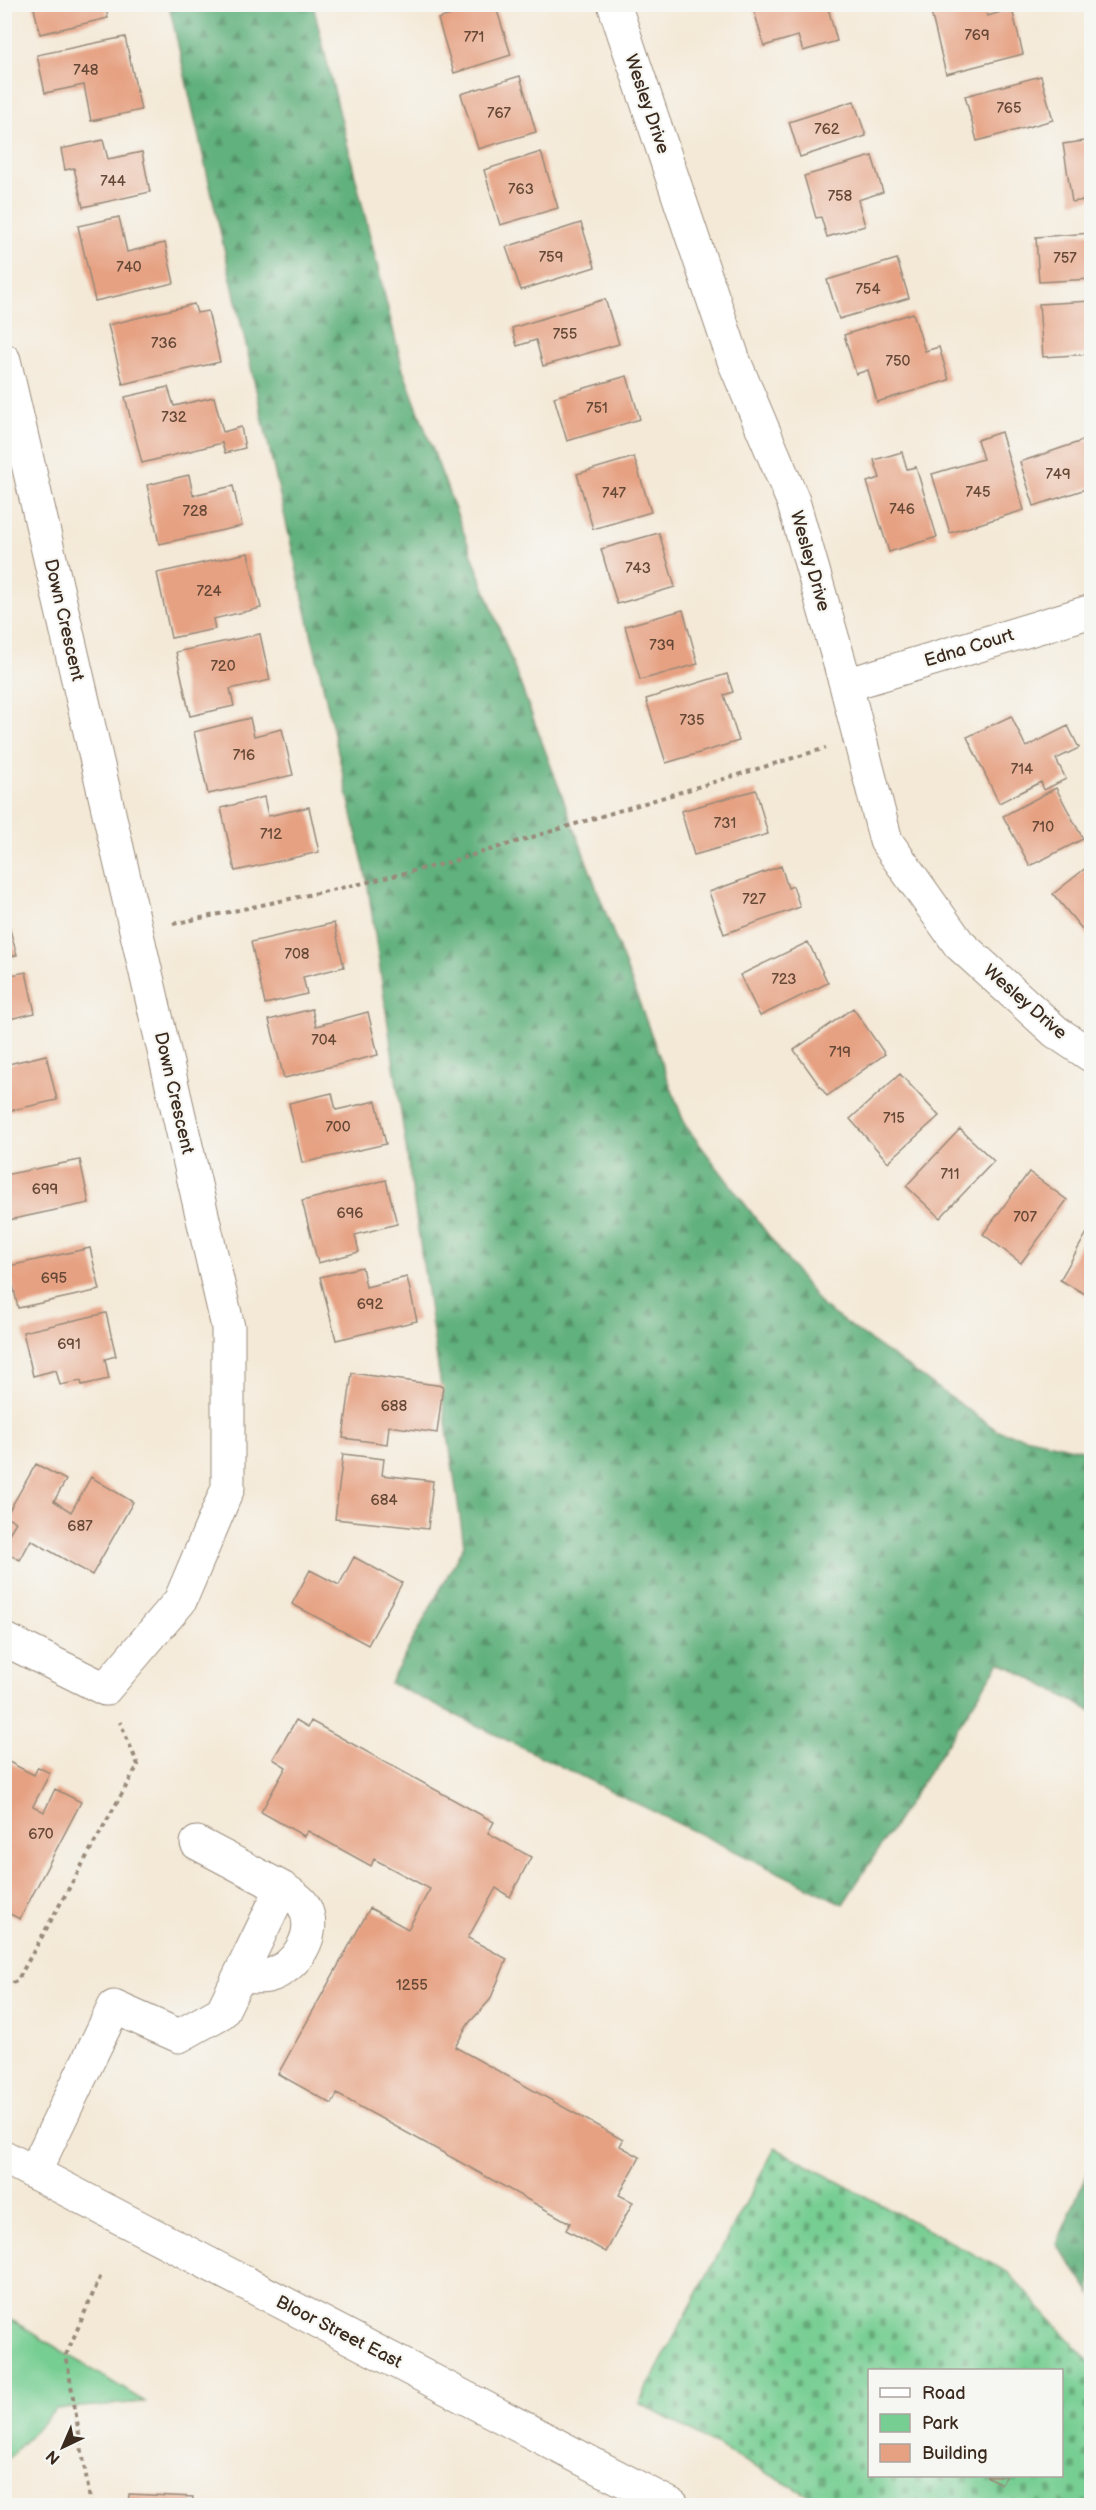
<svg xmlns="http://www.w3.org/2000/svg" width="1096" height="2510" viewBox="0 0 1096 2510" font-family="'Balsamiq Sans',sans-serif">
<defs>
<pattern id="forest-firs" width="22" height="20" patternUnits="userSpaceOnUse" patternTransform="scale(1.5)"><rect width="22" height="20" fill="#61b17d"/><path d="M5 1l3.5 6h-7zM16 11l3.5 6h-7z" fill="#519066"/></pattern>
<pattern id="cemetery-stones" width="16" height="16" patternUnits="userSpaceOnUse" patternTransform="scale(1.5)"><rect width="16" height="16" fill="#77ce93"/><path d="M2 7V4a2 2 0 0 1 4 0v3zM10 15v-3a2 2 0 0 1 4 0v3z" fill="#63a777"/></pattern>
</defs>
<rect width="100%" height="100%" fill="#f6f6f2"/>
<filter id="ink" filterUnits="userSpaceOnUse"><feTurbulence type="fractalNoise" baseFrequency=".0167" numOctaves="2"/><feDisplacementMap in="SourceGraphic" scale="12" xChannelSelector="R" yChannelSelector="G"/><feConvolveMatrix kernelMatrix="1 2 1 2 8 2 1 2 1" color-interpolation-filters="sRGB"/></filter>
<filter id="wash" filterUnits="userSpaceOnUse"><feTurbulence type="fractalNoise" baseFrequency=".008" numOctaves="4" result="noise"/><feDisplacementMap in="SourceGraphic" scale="24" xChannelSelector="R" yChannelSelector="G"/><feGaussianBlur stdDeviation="1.35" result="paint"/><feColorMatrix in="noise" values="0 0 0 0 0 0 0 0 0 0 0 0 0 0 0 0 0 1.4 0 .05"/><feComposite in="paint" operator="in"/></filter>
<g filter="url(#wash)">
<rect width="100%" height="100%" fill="#f4e9d7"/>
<path fill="url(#forest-firs)" stroke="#4e6e4e" stroke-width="1.5" d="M169,5H313L403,370L685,1125L822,1306L998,1431L1091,1452V1711L1000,1662L843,1904L390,1683L464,1545L367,880Z
M1091,2164V2294L1057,2244Z"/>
<path fill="url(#cemetery-stones)" stroke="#597c58" stroke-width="1.5" fill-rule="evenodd" d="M775,2148L1009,2273L1091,2364V2505H825L639,2403ZM870,2370H1062V2476H870Z"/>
<path fill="#77ce93" stroke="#597c58" stroke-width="1.5" d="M5,2316L145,2402L56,2409L5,2462Z"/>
<g id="blocks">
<path fill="#e6a182" d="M33,4H105L108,18L40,34Z
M485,4H495L511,55L454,73L438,19Z
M761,4H827L837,41L803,51L798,36L764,46L753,7Z
M929,4H984L987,16L1012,9L1023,54L946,74Z
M125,37L141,110L91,121L84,85L45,93L37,55Z
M520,76L536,132L478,149L461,94Z
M1041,76L1053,120L977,141L965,96Z
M854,101L866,136L800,157L789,122Z
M103,140L108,159L142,152L150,192L83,207L74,168L65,170L61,149Z
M1092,140V199L1072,202L1063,144Z
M541,152L558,208L500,225L484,170Z
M872,156L883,192L858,200L865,226L827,237L821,217L816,218L804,176Z
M119,217L127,252L165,243L174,283L95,301L78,226Z
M581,223L595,267L521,290L506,247Z
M1092,233V279L1039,282L1036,237Z
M897,259L909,298L839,319L827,280Z
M605,299L619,344L543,366L536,340L517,346L512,328Z
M1092,301V354L1043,357L1039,304Z
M194,304L197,313L208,311L220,362L123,384L108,325Z
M913,313L925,351L939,347L949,380L877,402L868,370L856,374L844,335Z
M627,376L640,419L567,441L554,397Z
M168,387L174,406L214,397L223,432L241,427L245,448L225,453L222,443L142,463L125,397Z
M1001,432L1024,510L950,533L932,474L983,459L977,440Z
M1088,439L1092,450V487L1034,506L1020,462Z
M902,452L907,469L916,467L937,537L889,552L867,482L880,478L874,460Z
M634,457L651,512L593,529L577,474Z
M189,475L193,495L233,486L242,526L159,544L147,485Z
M659,533L675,587L617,604L601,549Z
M248,553L261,608L213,619L215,629L171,638L157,573Z
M683,610L698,664L640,680L625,626Z
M260,634L270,680L230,689L234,706L190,716L176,652Z
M727,674L733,692L724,695L739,741L666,763L646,699Z
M1011,716L1026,747L1068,726L1079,748L1056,759L1066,779L1044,790L1041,782L999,803L967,737Z
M250,718L254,736L282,729L293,775L208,794L194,732Z
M1056,788L1083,839L1030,866L1003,816Z
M756,790L768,834L694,855L681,811Z
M264,797L268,816L309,807L319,852L235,871L221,808Z
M1092,863V941L1053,894Z
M781,866L788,888L793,886L800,907L724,934L709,892Z
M4,908L17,955L4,958Z
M334,923L344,967L303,977L307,994L265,1004L251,942Z
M808,942L828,983L760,1016L740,975Z
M26,972L35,1013L5,1020V976Z
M853,1008L885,1054L827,1096L794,1050Z
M312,1009L316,1026L368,1012L378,1055L284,1078L269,1020Z
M46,1055L57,1100L4,1112V1065Z
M900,1074L939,1116L888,1162L850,1119Z
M332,1093L336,1110L376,1101L386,1144L302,1163L289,1103Z
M960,1129L994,1161L940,1218L906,1186Z
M80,1160L89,1203L4,1221V1175Z
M1029,1172L1067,1200L1021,1263L983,1234Z
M386,1180L397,1224L355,1235L359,1252L318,1263L302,1201Z
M1092,1224V1298L1060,1280Z
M90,1248L100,1290L18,1308L9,1266Z
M362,1267L366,1287L407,1277L417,1321L336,1340L320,1277Z
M106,1313L116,1356L105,1359L109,1379L82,1385L81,1381L60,1385L56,1370L33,1376L23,1332Z
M352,1373L443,1386L437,1433L389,1426L387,1444L343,1438Z
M343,1454L384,1459L382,1475L433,1481L428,1529L335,1519Z
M36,1464L66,1480L54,1501L71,1512L91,1477L133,1502L92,1575L31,1540L20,1560L4,1552V1542L16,1522L6,1516Z
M354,1557L402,1583L368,1645L292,1604L310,1570L339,1585Z
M296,1720L308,1727L311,1721L494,1822L488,1833L531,1857L510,1897L496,1888L468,1938L507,1959L490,2000L469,2023L455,2047L623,2140L620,2146L640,2157L619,2195L633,2202L606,2252L566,2230L570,2223L337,2094L332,2104L278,2074L370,1908L408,1929L430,1889L374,1859L371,1866L308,1831L304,1836L261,1812L286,1767L273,1759Z
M7,1761L34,1775L38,1767L50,1773L33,1806L44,1812L55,1789L81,1802L20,1919L4,1911V1766Z
M986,2476H1006L1001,2484Z
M129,2494L193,2497L192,2506H128Z"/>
</g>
</g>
<g filter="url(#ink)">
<use href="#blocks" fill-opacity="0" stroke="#988a7a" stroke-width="1.5"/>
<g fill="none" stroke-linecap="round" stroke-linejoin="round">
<defs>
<path id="minor" d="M614,4L734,361L793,501L846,685L886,841L959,944L1056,1032L1092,1056
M4,360L228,1327V1488L180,1601L105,1689L4,1639
M846,685L1092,611
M240,1976C249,1976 260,1978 268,1976C296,1968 319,1934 304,1906C300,1899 289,1893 282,1888
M34,2173L114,2007L179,2036L222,2012L282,1888L197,1843"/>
<path id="major" d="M4,2157L673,2506"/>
</defs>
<use href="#minor" stroke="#988a7a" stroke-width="35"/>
<use href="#major" stroke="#988a7a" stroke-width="35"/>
<path stroke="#988a7a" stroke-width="4" stroke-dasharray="4.5 4.5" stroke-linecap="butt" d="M173,924L364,883L450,862L826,748
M4,1986L17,1981L138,1765L120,1722
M91,2506L66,2355L102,2273"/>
<use href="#minor" stroke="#fff" stroke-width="33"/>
<use href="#major" stroke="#fff" stroke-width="33"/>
</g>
</g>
<g text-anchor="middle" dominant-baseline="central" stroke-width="4.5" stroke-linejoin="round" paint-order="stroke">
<g font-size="15" fill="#664837">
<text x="977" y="35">769</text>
<text x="474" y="37">771</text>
<text x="86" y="70">748</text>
<text x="1009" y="108">765</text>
<text x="499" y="113">767</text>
<text x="827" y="129">762</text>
<text x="113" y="181">744</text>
<text x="521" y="189">763</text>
<text x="840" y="196">758</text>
<text x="551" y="257">759</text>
<text x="1065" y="258">757</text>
<text x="129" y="267">740</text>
<text x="868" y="289">754</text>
<text x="565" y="334">755</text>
<text x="164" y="343">736</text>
<text x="898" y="361">750</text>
<text x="597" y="408">751</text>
<text x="174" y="417">732</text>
<text x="1058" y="474">749</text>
<text x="978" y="492">745</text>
<text x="614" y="493">747</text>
<text x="902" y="509">746</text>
<text x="195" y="511">728</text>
<text x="638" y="568">743</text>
<text x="209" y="591">724</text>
<text x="662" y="645">739</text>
<text x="223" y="666">720</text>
<text x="692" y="720">735</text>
<text x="244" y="755">716</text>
<text x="1022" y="769">714</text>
<text x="725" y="823">731</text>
<text x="1043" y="827">710</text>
<text x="271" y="834">712</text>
<text x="754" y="899">727</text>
<text x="297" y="954">708</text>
<text x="784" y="979">723</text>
<text x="324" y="1040">704</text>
<text x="840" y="1052">719</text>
<text x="894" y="1118">715</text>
<text x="338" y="1127">700</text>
<text x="950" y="1174">711</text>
<text x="45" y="1189">699</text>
<text x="350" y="1213">696</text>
<text x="1025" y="1217">707</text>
<text x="54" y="1278">695</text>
<text x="370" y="1304">692</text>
<text x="69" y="1344">691</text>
<text x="394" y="1406">688</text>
<text x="384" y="1500">684</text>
<text x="80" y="1526">687</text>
<text x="41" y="1834">670</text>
<text x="412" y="1985">1255</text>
</g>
<g font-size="18" fill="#3b2a1e" stroke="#f6f6f2">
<text transform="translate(647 104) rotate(71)">Wesley Drive</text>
<text transform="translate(810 561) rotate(74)">Wesley Drive</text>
<text transform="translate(64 620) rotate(77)">Down Crescent</text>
<text transform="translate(969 648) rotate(-17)">Edna Court</text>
<text transform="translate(1025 1002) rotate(41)">Wesley Drive</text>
<text transform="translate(174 1093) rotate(77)">Down Crescent</text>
<text transform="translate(339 2332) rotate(27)">Bloor Street East</text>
</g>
</g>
<rect width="1096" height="2510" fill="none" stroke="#f6f6f2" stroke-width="24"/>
<rect x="868" y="2369" width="195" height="108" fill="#f6f6f2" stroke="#aba49d" stroke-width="1.5"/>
<rect x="880" y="2388" width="30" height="9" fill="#ffffff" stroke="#aba49d" stroke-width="1.5"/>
<text x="922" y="2399" font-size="18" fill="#3b2a1e">Road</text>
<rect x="880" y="2414" width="30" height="18" fill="#77ce93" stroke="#aba49d" stroke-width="1.5"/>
<text x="922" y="2429" font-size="18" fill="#3b2a1e">Park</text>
<rect x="880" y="2444" width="30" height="18" fill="#e6a182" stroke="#aba49d" stroke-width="1.5"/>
<text x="922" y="2459" font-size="18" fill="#3b2a1e">Building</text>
<g transform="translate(63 2447) rotate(224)" stroke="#f6f6f2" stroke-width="4.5" paint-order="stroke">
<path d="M0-4.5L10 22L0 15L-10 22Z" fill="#3b2a1e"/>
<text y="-9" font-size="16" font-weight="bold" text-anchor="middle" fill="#3b2a1e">N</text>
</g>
</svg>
